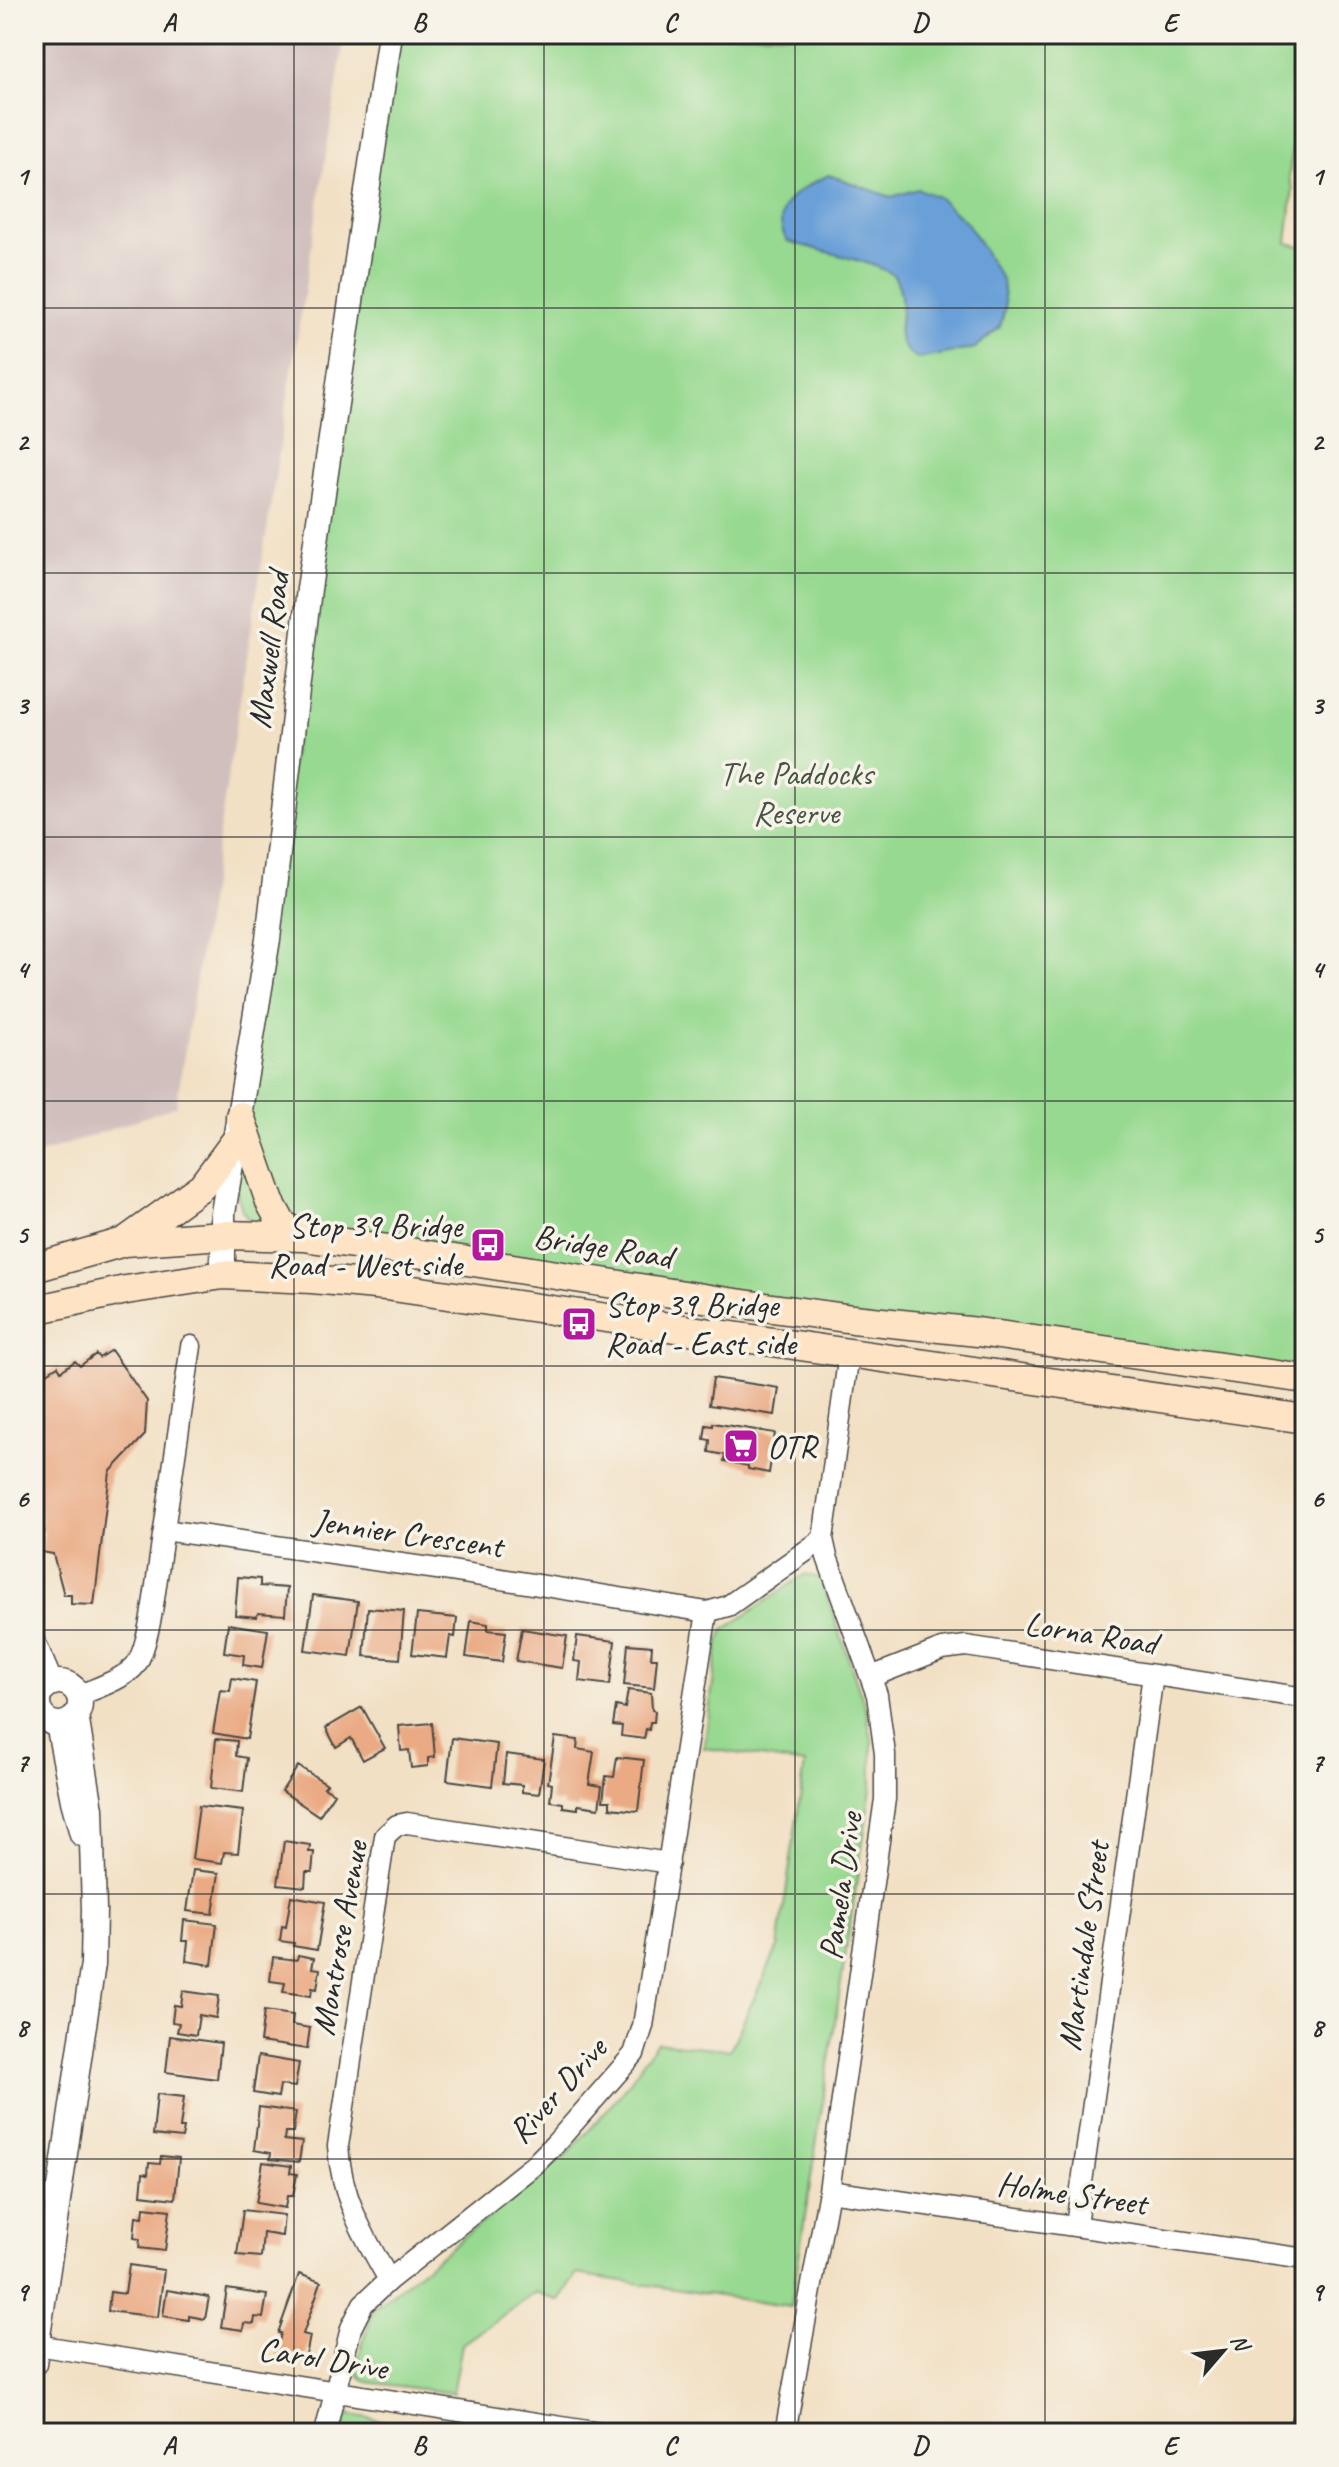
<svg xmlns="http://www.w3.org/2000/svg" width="1339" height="2467" viewBox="0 0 1339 2467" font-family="Caveat,sans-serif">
<rect width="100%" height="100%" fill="#f7f3e8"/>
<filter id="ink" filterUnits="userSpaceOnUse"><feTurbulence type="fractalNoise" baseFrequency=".0125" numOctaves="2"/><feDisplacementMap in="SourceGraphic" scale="16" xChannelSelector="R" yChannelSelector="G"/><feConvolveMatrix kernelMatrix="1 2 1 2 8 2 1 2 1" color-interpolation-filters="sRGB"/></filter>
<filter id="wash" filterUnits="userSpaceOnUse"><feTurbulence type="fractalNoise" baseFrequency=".006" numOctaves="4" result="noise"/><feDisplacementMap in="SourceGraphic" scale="32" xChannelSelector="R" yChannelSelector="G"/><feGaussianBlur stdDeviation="1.8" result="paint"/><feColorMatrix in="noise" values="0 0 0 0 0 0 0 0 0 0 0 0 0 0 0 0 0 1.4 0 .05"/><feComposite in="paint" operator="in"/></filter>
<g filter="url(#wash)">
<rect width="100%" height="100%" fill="#f2e0c4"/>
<path fill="#d1bfbd" d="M34,34H345L176,1106L34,1156Z"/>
<path fill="#97d990" stroke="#61825e" stroke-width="2" d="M391,34H1305L1289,177L1293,188L1287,243L1305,247V1380L258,1233L242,1210L234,1182Z
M805,1574L821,1579L865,1706L872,1740V1782L791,2307L577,2274L559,2301L536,2292L462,2344L453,2393L367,2382L360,2377L355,2368L374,2308L568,2154L621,2094L657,2042L730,2050L778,1947L805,1764L704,1748L719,1641L724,1630Z
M347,2414L449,2433H342Z"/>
<path fill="#6aa0d8" stroke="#4a6682" stroke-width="2" d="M829,175L891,197L918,189L938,197L967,223L1002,280L1005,308L1000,327L975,348L918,359C884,340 909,318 899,287C898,285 896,278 894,276C884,264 807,248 787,241C767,204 801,188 829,175Z"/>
<g id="blocks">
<path fill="#eaaa84" d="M111,1350L147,1401L145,1435L110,1472L94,1605L71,1604V1595H64L53,1554L41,1552L44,1531H38L41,1517H34V1374L39,1371L41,1377L58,1366L61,1371L75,1361L80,1366L96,1354L99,1358Z
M713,1378L779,1388L775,1415L709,1405Z
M713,1423L775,1433L769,1473L748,1469V1466L724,1461L725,1455L709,1452L710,1440L704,1439L706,1425L713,1426Z
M238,1577L260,1579V1586L287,1588L285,1615L258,1613L257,1617L235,1615Z
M313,1595L358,1601L350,1656L305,1650Z
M368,1608L404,1611L400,1659L364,1656Z
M417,1614L457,1618L455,1637L450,1636L447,1658L412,1654Z
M471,1621L488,1624V1630L506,1632L502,1662L466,1657Z
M228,1624L268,1630L262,1668L243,1665L244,1655L224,1652Z
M522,1629L567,1636L562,1668L516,1661Z
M577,1636L615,1641L610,1685L579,1681L581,1662L574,1661Z
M628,1644L652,1646L651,1658H657L654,1688L624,1685Z
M232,1678L256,1682L247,1739L213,1733L220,1690L230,1691Z
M628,1690L651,1693L652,1710L655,1711L654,1722H650L649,1730L646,1729L644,1739L621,1736L622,1726L613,1725L616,1706L625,1708Z
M362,1707L385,1748L363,1760L351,1738L336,1747L326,1728Z
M432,1723L435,1757L428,1758V1766L411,1768L409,1750L401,1751L399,1726Z
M555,1737L578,1740L577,1749L594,1752L589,1784L602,1786L599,1808L578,1805V1809L563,1807V1803L550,1801L552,1784L548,1783Z
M452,1738L497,1744L492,1786L447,1780Z
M216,1739L237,1741L236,1756L247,1758L243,1792L211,1788Z
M506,1754L544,1759L539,1794L522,1792V1785L503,1783Z
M617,1757L644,1760L638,1811L610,1808V1801H603L606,1776L614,1777Z
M298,1766L327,1784L324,1787L334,1793L319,1816L282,1791Z
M199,1806L243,1811L238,1853L224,1852L222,1863L192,1859Z
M284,1841L310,1845L309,1852H314L312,1872H306L305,1887L278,1884Z
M193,1870L219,1873L213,1914L187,1911Z
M291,1896L325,1902L317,1950L293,1946L294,1943L280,1941L282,1926L286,1927Z
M184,1920L217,1924L212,1965L186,1961L188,1941H182Z
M298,1955L314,1958L312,1968L320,1969L317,1989L312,1988L311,1996L283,1992L285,1983L270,1981L273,1957L297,1960Z
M183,1991L219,1996L216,2018L199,2015L196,2035L177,2032L179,2023L172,2022L174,2005L181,2006Z
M264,2011L293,2015L292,2025L310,2028L307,2049L260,2042Z
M170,2036L221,2043L217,2079L166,2072Z
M258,2056L299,2063L295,2087L280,2085L278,2097L253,2093Z
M157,2094L184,2097L180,2128H184L182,2138L153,2135Z
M259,2107L296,2112L293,2132H285L284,2140L302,2142L299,2162L270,2159L271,2153L254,2150Z
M161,2156L179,2158L175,2199L141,2195L143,2173L148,2174L149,2163L160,2164Z
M263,2162L291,2166L290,2173L297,2174L293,2196H287L285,2208L256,2203Z
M144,2207L170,2210L165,2251L139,2248L140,2239L134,2238L136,2216L143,2217Z
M243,2210L284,2215L282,2236L263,2233L261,2257L237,2255Z
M129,2265L164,2270L158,2317L108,2311L110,2292L125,2294Z
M299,2274L321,2282L303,2334L310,2336L305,2361L276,2355L281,2333H278Z
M227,2289L267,2295L263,2318L255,2317L254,2324L244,2323L243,2330L221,2327Z
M167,2290L209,2297L205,2319L189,2316V2320L163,2316Z"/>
</g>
</g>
<g filter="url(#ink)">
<use href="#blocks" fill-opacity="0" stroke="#494642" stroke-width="2"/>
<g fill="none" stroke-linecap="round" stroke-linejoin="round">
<defs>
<path id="minor" d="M164,1530L191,1346
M871,1677L942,1649L966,1646L1305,1698
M78,1696C96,1688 119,1681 133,1668C152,1650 158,1559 164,1530L451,1571L707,1612L728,1606L823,1539
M829,2191L1305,2259
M34,2195L58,2198
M1076,2225L1153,1675
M389,2280C364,2236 341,2198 338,2146L385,1836L397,1825L407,1823L669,1863
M36,2345L600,2433
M325,2433L351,2328L363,2304L389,2280L534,2165L555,2144L634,2054L643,2026L707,1612
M785,2433L829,2191L885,1799V1754L877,1695L827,1557L823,1539L849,1354
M1297,2433L1305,2412"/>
<path id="tertiary" d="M223,1275V1213L268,939L309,589L390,34
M34,1644L51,1684
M38 1703a21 21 0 1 1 42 0a21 21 0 1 1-42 0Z
M58,1724L73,1801L82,1834
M34,2363L93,1964L94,1910L91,1809L76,1715"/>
<path id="secondary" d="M240,1116L270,1202L282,1224L303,1237
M124,1242L202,1186L234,1143
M34,1268L124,1242L223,1235L303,1237L403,1251L729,1302L853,1319L978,1332L1305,1379
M34,1310L126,1290L223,1275L312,1279L386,1286L1305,1419"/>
</defs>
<use href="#minor" stroke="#494642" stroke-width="23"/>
<use href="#tertiary" stroke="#494642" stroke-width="27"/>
<use href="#secondary" stroke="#494642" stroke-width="31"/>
<use href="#minor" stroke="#fff" stroke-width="20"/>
<use href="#tertiary" stroke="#fff" stroke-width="24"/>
<use href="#secondary" stroke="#fee4c5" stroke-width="28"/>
</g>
</g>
<path fill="none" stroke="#2b2b2b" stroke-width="2" stroke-opacity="0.55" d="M294,34V2433M544,34V2433M795,34V2433M1045,34V2433M34,308H1305M34,573H1305M34,837H1305M34,1101H1305M34,1366H1305M34,1630H1305M34,1894H1305M34,2159H1305"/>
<defs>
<symbol id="bus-square" viewBox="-11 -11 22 22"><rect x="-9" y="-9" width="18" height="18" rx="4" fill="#b5179e" stroke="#f7f3e8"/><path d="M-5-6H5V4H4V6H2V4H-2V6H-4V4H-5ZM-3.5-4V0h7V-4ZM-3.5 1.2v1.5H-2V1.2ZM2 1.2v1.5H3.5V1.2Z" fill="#fff"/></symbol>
<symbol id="supermarket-square" viewBox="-11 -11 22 22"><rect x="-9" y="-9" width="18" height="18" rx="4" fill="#b5179e" stroke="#f7f3e8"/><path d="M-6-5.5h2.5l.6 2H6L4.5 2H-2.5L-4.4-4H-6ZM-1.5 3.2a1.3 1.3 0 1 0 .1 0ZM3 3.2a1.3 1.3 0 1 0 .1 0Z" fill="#fff"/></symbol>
</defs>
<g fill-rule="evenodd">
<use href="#bus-square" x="468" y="1225" width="40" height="40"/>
<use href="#bus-square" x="559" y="1304" width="40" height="40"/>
<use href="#supermarket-square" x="721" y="1426" width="40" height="40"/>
</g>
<g text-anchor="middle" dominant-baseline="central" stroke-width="7" stroke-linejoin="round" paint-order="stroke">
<g font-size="34" fill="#2b2b2b" stroke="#f7f3e8">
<text transform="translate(268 650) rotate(-83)">Maxwell Road</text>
<text transform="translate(603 1246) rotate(9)">Bridge Road</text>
<text transform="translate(408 1533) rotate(8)">Jennier Crescent</text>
<text transform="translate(1091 1633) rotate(9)">Lorna Road</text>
<text transform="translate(840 1886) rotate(-82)">Pamela Drive</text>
<text transform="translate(339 1938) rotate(-80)">Montrose Avenue</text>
<text transform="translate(1083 1946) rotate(-82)">Martindale Street</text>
<text transform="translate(557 2090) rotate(-48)">River Drive</text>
<text transform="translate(1072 2193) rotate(8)">Holme Street</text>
<text transform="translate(323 2358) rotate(9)">Carol Drive</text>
</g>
<g font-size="34" fill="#465644" stroke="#f7f3e8">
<text x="796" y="773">The Paddocks<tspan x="796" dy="39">Reserve</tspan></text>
</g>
<g font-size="34" fill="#2b2b2b" stroke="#f7f3e8" text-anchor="start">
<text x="462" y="1225" text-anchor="end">Stop 39 Bridge<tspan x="462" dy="39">Road - West side</tspan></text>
<text x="605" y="1304">Stop 39 Bridge<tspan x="605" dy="39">Road - East side</tspan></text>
<text x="767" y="1446">OTR</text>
</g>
</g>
<rect width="1339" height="2467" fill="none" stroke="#f7f3e8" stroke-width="88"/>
<g transform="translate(1223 2351) rotate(62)" stroke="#f7f3e8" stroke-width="6" paint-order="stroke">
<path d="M0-6L14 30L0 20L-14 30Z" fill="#2b2b2b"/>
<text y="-12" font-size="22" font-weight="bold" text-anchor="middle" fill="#2b2b2b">N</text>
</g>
<rect x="44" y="44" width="1251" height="2379" fill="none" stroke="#2b2b2b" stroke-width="3"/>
<g font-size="26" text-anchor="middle" font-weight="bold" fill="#2b2b2b">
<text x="169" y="31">A</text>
<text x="419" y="31">B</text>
<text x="670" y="31">C</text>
<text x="920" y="31">D</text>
<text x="1170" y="31">E</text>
<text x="22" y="185">1</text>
<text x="1317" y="185">1</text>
<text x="22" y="450">2</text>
<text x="1317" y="450">2</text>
<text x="22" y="714">3</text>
<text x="1317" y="714">3</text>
<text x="22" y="978">4</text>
<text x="1317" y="978">4</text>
<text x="22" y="1243">5</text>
<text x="1317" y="1243">5</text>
<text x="22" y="1507">6</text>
<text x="1317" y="1507">6</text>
<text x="22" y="1771">7</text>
<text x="1317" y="1771">7</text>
<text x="22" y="2036">8</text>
<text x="1317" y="2036">8</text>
<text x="22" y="2300">9</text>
<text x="1317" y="2300">9</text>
<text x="169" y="2454">A</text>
<text x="419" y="2454">B</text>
<text x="670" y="2454">C</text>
<text x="920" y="2454">D</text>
<text x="1170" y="2454">E</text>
</g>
</svg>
